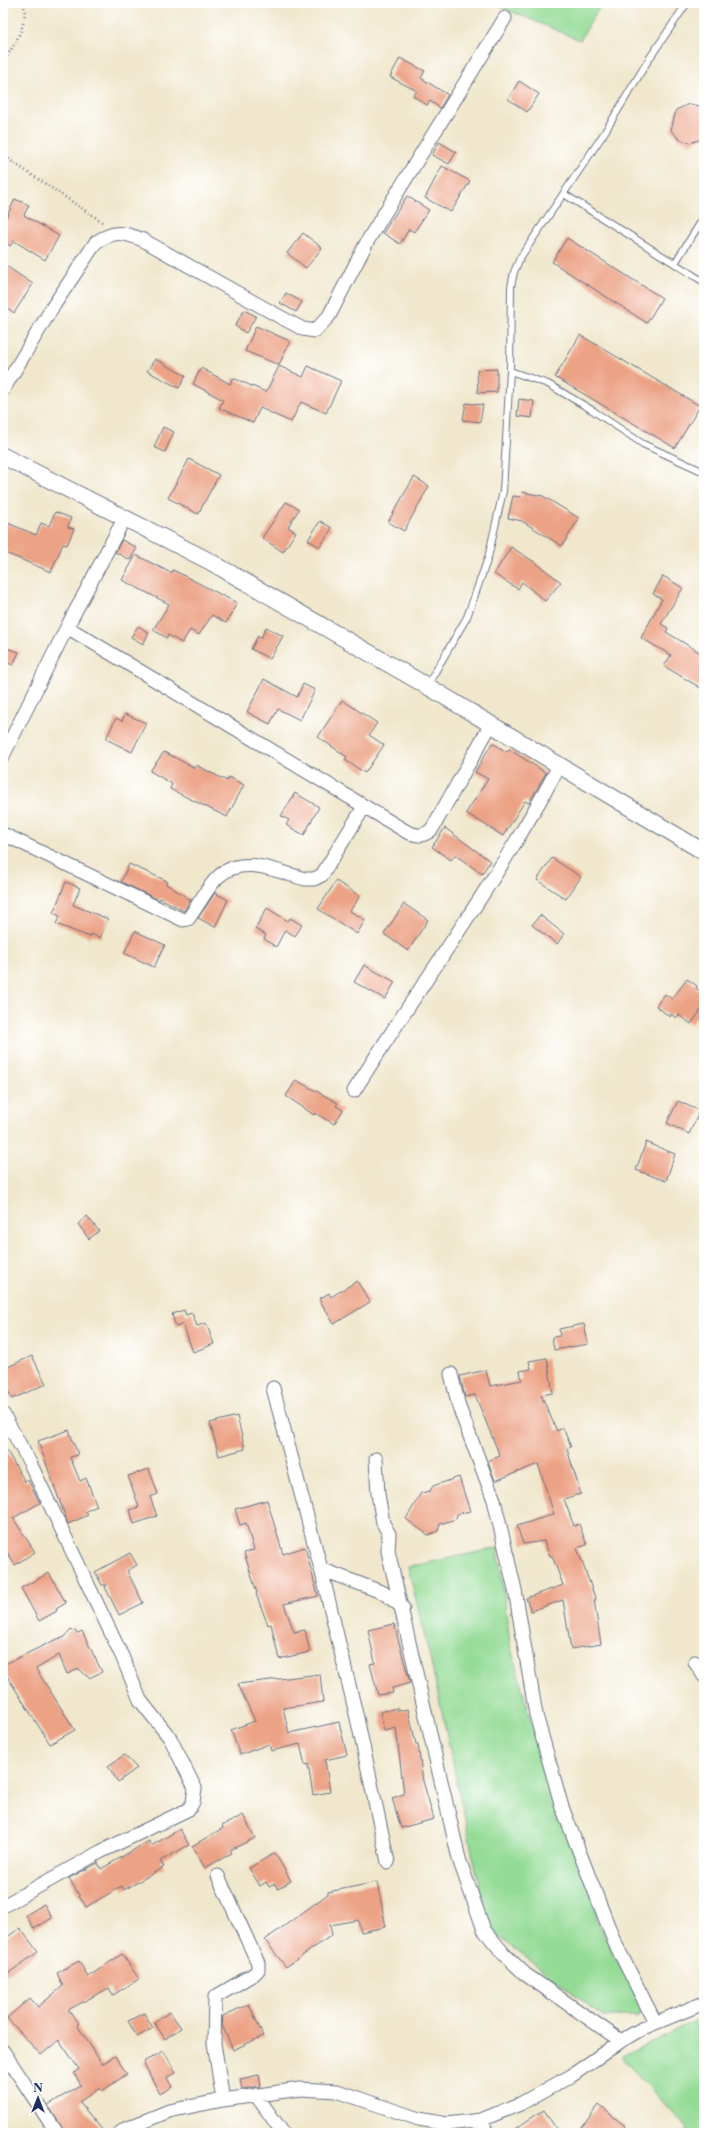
<svg xmlns="http://www.w3.org/2000/svg" width="707" height="2136" viewBox="0 0 707 2136" font-family="'Libre Caslon Text',serif">
<rect width="100%" height="100%" fill="#fff"/>
<filter id="ink" filterUnits="userSpaceOnUse"><feTurbulence type="fractalNoise" baseFrequency=".025" numOctaves="2"/><feDisplacementMap in="SourceGraphic" scale="8" xChannelSelector="R" yChannelSelector="G"/><feConvolveMatrix kernelMatrix="1 2 1 2 8 2 1 2 1" color-interpolation-filters="sRGB"/></filter>
<filter id="wash" filterUnits="userSpaceOnUse"><feTurbulence type="fractalNoise" baseFrequency=".012" numOctaves="4" result="noise"/><feDisplacementMap in="SourceGraphic" scale="16" xChannelSelector="R" yChannelSelector="G"/><feGaussianBlur stdDeviation="0.9" result="paint"/><feColorMatrix in="noise" values="0 0 0 0 0 0 0 0 0 0 0 0 0 0 0 0 0 1.4 0 .05"/><feComposite in="paint" operator="in"/></filter>
<g filter="url(#wash)">
<rect width="100%" height="100%" fill="#f0e7cc"/>
<path fill="#94db96" stroke="#58857a" d="M491,3H602L580,40Z
M498,1548L510,1644L555,1810L579,1859L595,1903L597,1920L615,1957L638,1996L641,2009L638,2016H603L495,1934L485,1912L431,1662L408,1567Z
M704,2016V2133H685L688,2129L621,2057Z"/>
<g id="blocks">
<path fill="#eca285" d="M400,58L425,71L421,78L448,95L440,108L430,101L427,105L413,96L417,91L390,77Z
M519,81L539,94L527,112L508,99Z
M689,104L699,106L704,111V138L690,143L679,139L671,130L676,110Z
M439,142L456,152L449,164L432,155Z
M442,166L470,181L451,212L425,198Z
M407,196L429,210L414,232L409,229L400,244L383,233Z
M15,199L29,205L24,215L59,236L45,260L14,241L10,246L3,241V224Z
M303,233L322,248L306,268L287,253Z
M567,238L662,298L647,323L552,262Z
M3,264L33,284L14,313L3,305Z
M286,293L302,302L296,312L280,303Z
M244,310L256,316L246,333L235,326Z
M256,326L290,341L279,365L245,351Z
M580,335L700,406L675,448L555,377Z
M155,359L186,376L179,388L147,371Z
M279,366L303,377L308,366L341,381L326,413L301,402L291,422L260,408L253,423L219,408L223,400L193,384L201,368L230,384L233,378L266,392Z
M497,369V392L478,393L477,370Z
M519,399L534,401L532,418L517,416Z
M466,403L483,405L480,422L463,420Z
M163,427L174,432L165,452L154,447Z
M189,459L219,475L198,514L168,498Z
M414,477L429,486L404,531L388,522Z
M522,492L543,496L579,518L562,546L522,521L508,518L513,496L521,497Z
M286,502L299,509L288,527L296,532L283,552L262,538Z
M55,512L71,518L68,527L74,529L67,545L63,544L51,572L3,552V521L36,535L41,523L49,526Z
M320,521L332,528L320,547L308,540Z
M122,540L137,548L130,560L115,552Z
M511,547L536,563L561,582L545,601L522,582L518,589L494,574Z
M136,555L171,573L173,570L237,603L226,623L212,615L199,635L190,630L182,643L168,635L167,638L153,630L169,604L122,580Z
M663,576L683,588L661,624L668,628L666,632L704,655V690L664,666L671,655L641,638L662,599L653,594Z
M138,626L149,633L143,644L131,637Z
M266,627L283,636L270,659L251,649L258,636L261,638Z
M3,647L19,652L13,665L3,661Z
M264,679L297,697L303,684L315,690L300,720L278,709L270,724L247,712Z
M342,700L377,723L369,735L384,745L365,773L345,760L347,757L318,737Z
M125,714L146,723L132,752L106,739L116,718L122,721Z
M492,743L507,752L509,749L546,773L529,803L525,801L503,836L466,813L488,779L475,772Z
M164,752L195,768L196,765L227,781L229,777L244,785L227,817L170,789L172,784L150,771Z
M295,793L319,807L304,835L286,825L289,820L281,816Z
M445,828L490,861L482,874L455,855L451,860L432,847Z
M552,858L581,877L566,899L537,880Z
M129,864L167,881L166,884L191,900L184,911L160,898L159,900L121,882Z
M336,881L360,896L350,911L365,920L357,934L318,909Z
M66,882L80,888L73,905L108,919L100,938L91,934L90,937L56,924L60,916L53,913Z
M215,893L228,900L215,927L198,918Z
M404,904L428,920L408,951L384,934Z
M267,908L288,921L290,918L302,925L295,936L285,930L276,947L264,939L266,935L255,929Z
M540,915L564,934L557,944L532,925Z
M135,931L165,945L154,967L124,953Z
M364,965L395,982L385,999L354,982Z
M687,979L697,986L696,988L704,994V1006L691,1024L679,1015L676,1018L671,1014L670,1017L656,1006L665,994L672,999Z
M296,1080L338,1103L336,1106L343,1110L334,1124L315,1113L314,1115L286,1096Z
M678,1101L700,1111L689,1134L667,1123Z
M646,1142L675,1154L666,1181L636,1170Z
M87,1216L99,1231L89,1239L78,1224Z
M357,1281L370,1302L334,1324L319,1299L329,1293L331,1297Z
M184,1310L186,1315L192,1313L197,1326L206,1323L214,1344L193,1352L183,1324L176,1327L172,1314Z
M584,1324L588,1344L554,1350L552,1337L560,1336L559,1329Z
M32,1356L46,1384L12,1399L3,1379V1369Z
M547,1358L553,1393L541,1395L557,1431L563,1428L571,1447L567,1449L581,1494L564,1499L574,1526L579,1524L587,1545L577,1548L596,1600H594L601,1644L571,1649L563,1600L531,1611L526,1598L563,1585L552,1556H550L544,1541L523,1544L517,1526L554,1514L538,1464L495,1481L488,1461L500,1456L475,1395L465,1397L460,1376L486,1370L490,1386L522,1380L520,1371L531,1369L529,1361Z
M237,1416L245,1449L219,1456L210,1423Z
M69,1430L78,1455L70,1457L80,1481L86,1478L97,1506L86,1511L88,1515L68,1524L38,1441Z
M3,1444L25,1482L28,1480L40,1503L13,1518L35,1552L15,1565L3,1546Z
M149,1469L158,1494L150,1497L157,1516L134,1524L130,1510L139,1507L128,1476Z
M459,1477L470,1511L457,1514L456,1519L440,1524L438,1531L428,1535L406,1519L421,1493L430,1491L433,1486Z
M267,1500L283,1554L305,1547L318,1596L284,1604L294,1632L305,1630L310,1652L279,1659L271,1624L268,1625L256,1594L257,1593L244,1553L254,1550L246,1523L240,1525L235,1509Z
M130,1553L137,1565L127,1571L143,1603L119,1615L105,1587L107,1585H102L95,1572Z
M49,1573L66,1603L56,1609L57,1611L39,1621L21,1588Z
M394,1624L410,1683L392,1688L393,1693L378,1695L370,1664L375,1663L368,1630Z
M71,1629L78,1633L82,1631L102,1672L89,1678L79,1669L67,1674L59,1655L36,1669L75,1730L50,1744L3,1670V1665L57,1639L63,1638Z
M320,1674L323,1702L283,1708L289,1733L339,1722L347,1755L325,1760L330,1792L313,1795L308,1764L305,1765L300,1744L271,1751L269,1744L240,1755L231,1730L255,1721L238,1684Z
M397,1708V1711L408,1709L416,1744H418L423,1781L434,1819L401,1828L392,1798L404,1794L396,1728L384,1731L380,1712Z
M124,1755L137,1768L118,1782L108,1766Z
M243,1815L255,1838L230,1850L232,1853L205,1868L192,1846L223,1828L222,1826Z
M180,1829L189,1845L160,1861L164,1867L124,1890L122,1886L86,1907L69,1878L98,1863L101,1869L149,1841L151,1846Z
M275,1853L291,1881L278,1889L275,1884L269,1887L266,1882L260,1886L249,1868Z
M377,1882L386,1927L361,1932L358,1920L330,1925L332,1935L286,1967L265,1940L328,1894V1892Z
M44,1904L52,1918L34,1929L26,1915Z
M20,1928L38,1952L3,1977V1940Z
M122,1954L139,1979L113,1995L109,1988L68,2010L79,2023L77,2025L102,2064L115,2056L127,2074L102,2091L100,2088L79,2102L105,2133H65L48,2105L81,2085L74,2073L79,2069L59,2040L41,2055L7,2018L30,1998L38,2007L63,1986L57,1973L79,1961L88,1977Z
M249,2004L263,2036L233,2050L222,2025L223,2016Z
M170,2012L181,2028L165,2039L154,2022Z
M144,2013L153,2028L137,2037L128,2021Z
M164,2051L176,2073L167,2078L172,2087L160,2094L143,2062Z
M259,2075L261,2086L242,2089L240,2079Z
M599,2105L625,2126L620,2133H577Z
M544,2110L559,2133H508Z"/>
</g>
</g>
<g filter="url(#ink)">
<use href="#blocks" fill-opacity="0" stroke="#666f84" stroke-width="1"/>
<g fill="none" stroke-linecap="round" stroke-linejoin="round">
<defs>
<path id="service" d="M703,3L704,4
M564,194L704,282
M675,263L704,217
M510,371L548,384L592,410L643,444L704,472
M427,686L467,617L488,558L503,491L510,371L511,287L514,272L520,258L603,135L649,59L687,3"/>
<path id="minor" d="M3,390L52,308L96,242C115,230 123,232 143,240L273,313L303,329L315,331L329,316L368,240L505,18
M67,627L407,832C417,836 424,837 432,829L491,724
M3,756L67,627L125,517
M3,834L183,920L188,919C198,906 207,887 219,876C243,854 278,872 305,879H314L322,875L364,807
M354,1091C422,982 499,879 559,766
M451,1374L459,1407L494,1500L515,1590L536,1715L562,1807L614,1941L655,2022
M273,1388L321,1569
M3,1414L30,1463L122,1656L140,1700L170,1738L195,1788L193,1802L189,1809L100,1852L3,1906
M376,1459L378,1494L383,1523L389,1534L388,1551L459,1859L484,1930L504,1954L525,1974L621,2041
M695,1662L704,1676
M388,1862L357,1718L321,1569L384,1593L403,1608
M218,1876L258,1963V1970L254,1974L215,1997L214,2043L223,2100
M3,2051L57,2133
M256,2095L283,2133
M481,2120L487,2133
M120,2133L125,2129L169,2111L223,2100L300,2089L337,2091L419,2119L447,2124L481,2120L520,2104L571,2076L621,2041L643,2028L704,2003"/>
<path id="tertiary" d="M3,456L209,561L427,686L704,852"/>
</defs>
<use href="#service" stroke="#666f84" stroke-width="8"/>
<use href="#minor" stroke="#666f84" stroke-width="15"/>
<use href="#tertiary" stroke="#666f84" stroke-width="18"/>
<path stroke="#666f84" stroke-width="2.5" stroke-dasharray="1 3" stroke-linecap="butt" d="M3,63C13,46 30,23 23,3
M3,153L11,161L104,223"/>
<use href="#service" stroke="#fff" stroke-width="6"/>
<use href="#minor" stroke="#fff" stroke-width="13"/>
<use href="#tertiary" stroke="#fff" stroke-width="16"/>
</g>
</g>
<rect width="707" height="2136" fill="none" stroke="#fff" stroke-width="16"/>
<g transform="translate(38 2098)" stroke="#ffffff" stroke-width="3" paint-order="stroke">
<path d="M0-3L7 15L0 10L-7 15Z" fill="#1b2f5e"/>
<text y="-6" font-size="11" font-weight="bold" text-anchor="middle" fill="#1b2f5e">N</text>
</g>
</svg>
